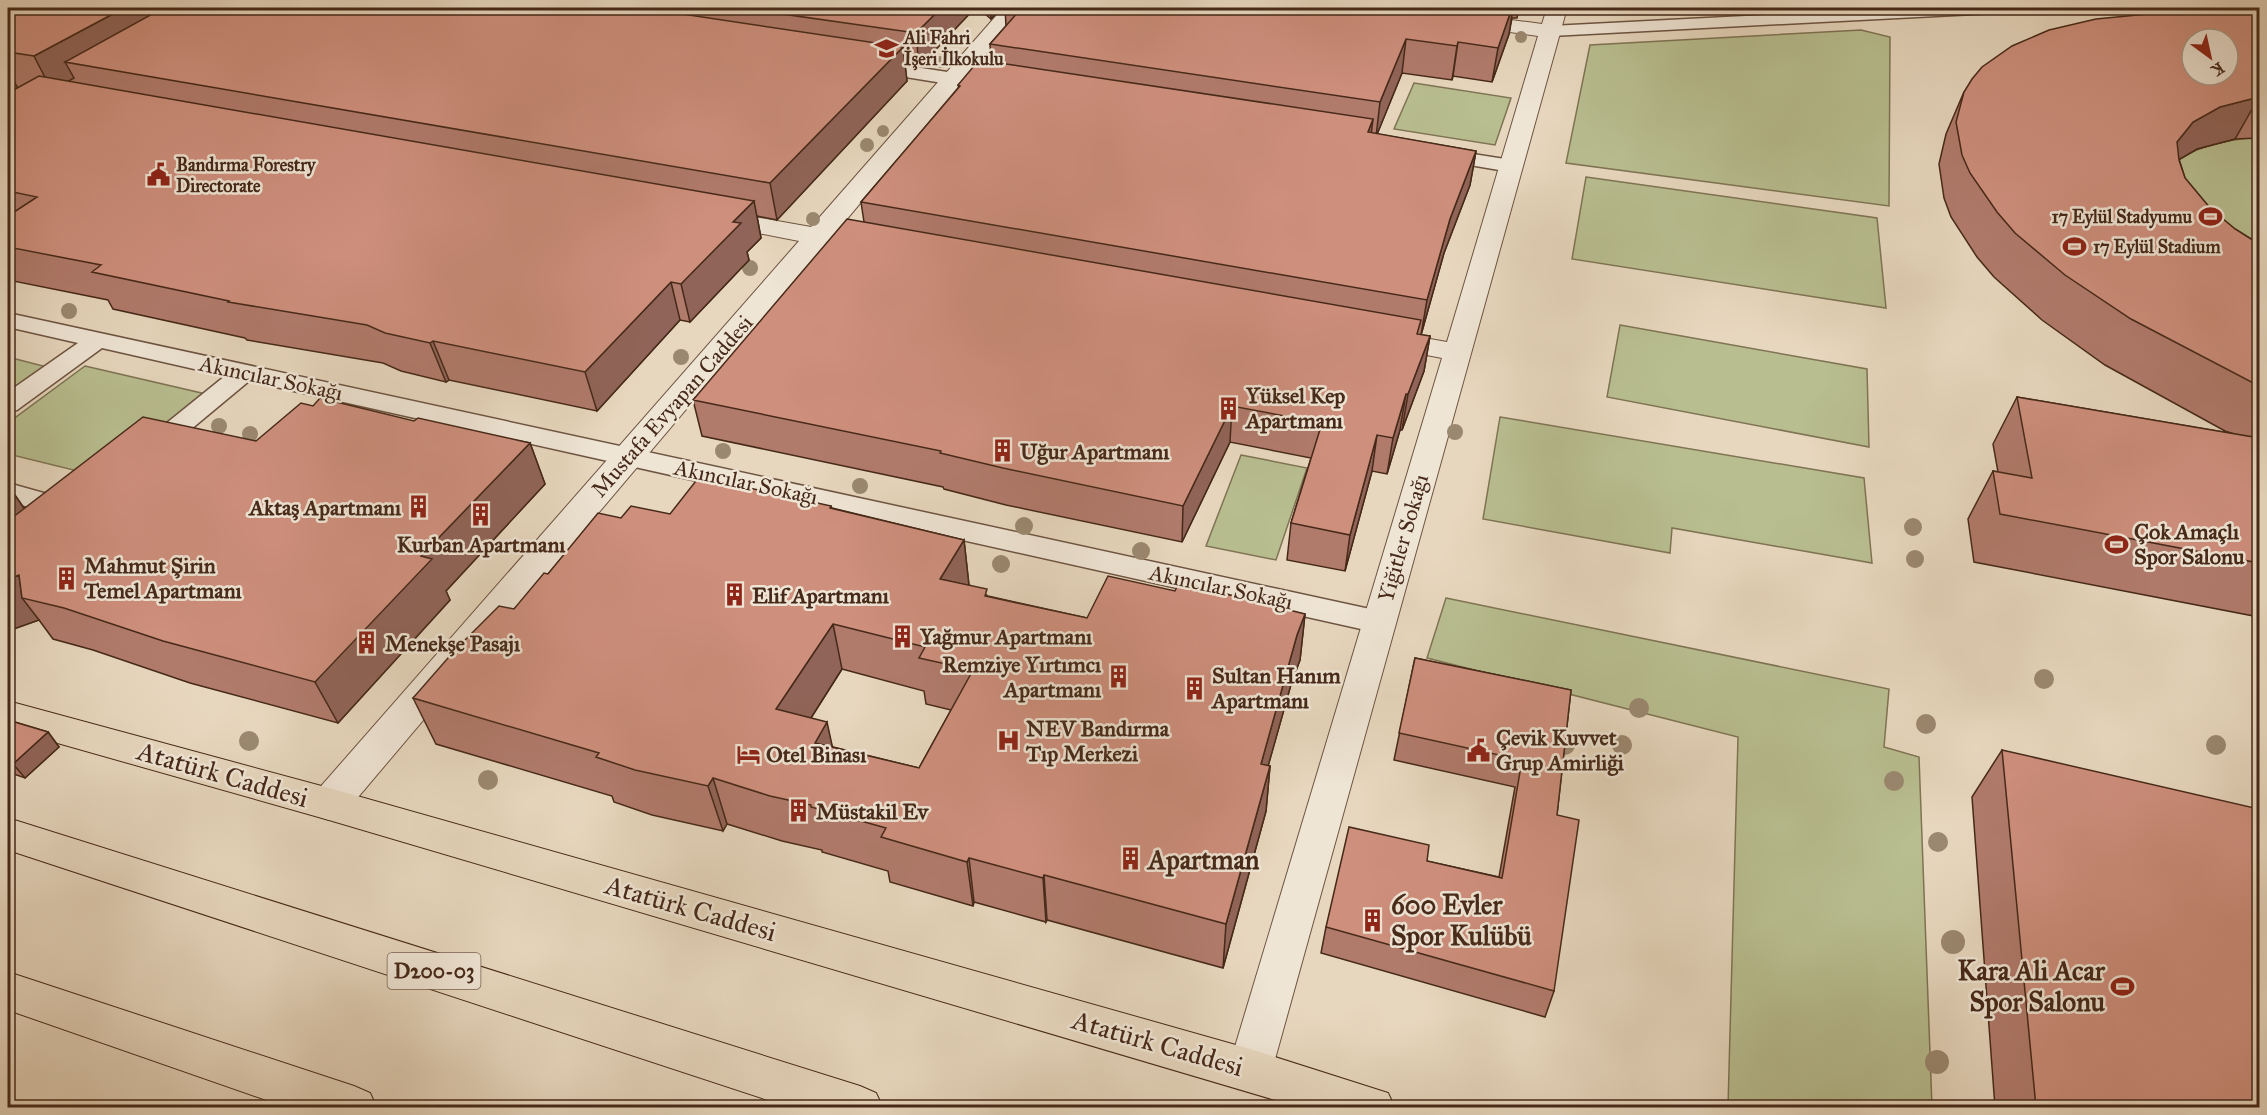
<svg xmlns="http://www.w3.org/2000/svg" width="2267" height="1115" viewBox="0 0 2267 1115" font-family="'IM FELL Great Primer',serif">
<rect width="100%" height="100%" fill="#e7d7be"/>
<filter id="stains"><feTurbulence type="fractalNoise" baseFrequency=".00333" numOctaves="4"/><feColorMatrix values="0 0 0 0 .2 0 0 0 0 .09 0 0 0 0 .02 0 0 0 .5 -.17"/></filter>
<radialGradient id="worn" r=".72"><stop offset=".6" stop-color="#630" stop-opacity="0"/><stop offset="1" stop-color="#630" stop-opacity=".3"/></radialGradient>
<path fill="#b8be90" stroke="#7f7454" stroke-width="1.5" d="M1861,30L1890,37L1889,206L1566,163L1590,45Z
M1414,83L1511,98L1495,145L1394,129Z
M2259,137V306L2164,171C2191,146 2224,140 2259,137Z
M1586,177L1877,218L1886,308L1572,259Z
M1620,325L1867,369L1869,447L1607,397Z
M8,357L47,367L8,394Z
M85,366L210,395L106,478L8,454V423Z
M1500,417L1864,478L1872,563L1672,528L1670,553L1483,519Z
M1241,455L1307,468L1276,560L1206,546Z
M1446,598L1889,689L1884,747L1919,757L1932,1107H1728L1738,737L1427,658Z"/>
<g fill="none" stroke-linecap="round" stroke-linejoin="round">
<defs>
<path id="service" d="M1901,8H2003L2000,12L1994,13L1551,36L1545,35L1542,31L1545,27L1551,26Z
M869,60L980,77L987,79L990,83L987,87L980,89L862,70L860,66L862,62Z
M1435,148L1511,160L1518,162L1521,166L1518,170L1511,172L1428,158L1425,154L1428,150Z
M8,313L1379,611L1390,614L1394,622L1390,630L1379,633L249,381L160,455L151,457L142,455L138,449L142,443L225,376L102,348L17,410L8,412V392L78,343L8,327Z
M8,483L83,504L87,511L83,518L73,520L8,501Z"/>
<path id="minor" d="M1003,8H1024L836,232L883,241L887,246L883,251L874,254L825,245L343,815L329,820L315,815L310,804L315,793L799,241L706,223L702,218L706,213L715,210L811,227Z
M1368,8H1421L1542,24L1547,8H1567L1272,1070L1266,1085L1250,1091L1234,1085L1228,1070L1442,358L1375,345L1371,339L1375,333L1385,331L1447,342L1538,36L1378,14L1371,12Z"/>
<path id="primary" d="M8,701L329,788L1250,1049L1388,1093L1395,1108H1302L329,820L8,729Z"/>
<path id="trunk" d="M8,818L860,1086L876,1093L883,1108H792L8,850Z
M8,972L354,1086L370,1093L377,1108H289L8,1010Z"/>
</defs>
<use href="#service" stroke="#6e5442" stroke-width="3"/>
<use href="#minor" stroke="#6e5442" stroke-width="2"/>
<use href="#primary" stroke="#462919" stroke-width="2"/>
<use href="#trunk" stroke="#462919" stroke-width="2"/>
<use href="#service" fill="#efe5d5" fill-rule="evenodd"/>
<use href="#minor" fill="#efe5d5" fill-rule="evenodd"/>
<use href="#primary" fill="#e7d7be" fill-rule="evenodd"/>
<use href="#trunk" fill="#e7d7be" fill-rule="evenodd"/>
</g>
<g fill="#9b8870">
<circle cx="1521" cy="37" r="6"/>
<circle cx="941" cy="62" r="6"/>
<circle cx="883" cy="131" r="6"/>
<circle cx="867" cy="145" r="7"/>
<circle cx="813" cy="219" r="7"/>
<circle cx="750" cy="268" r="8"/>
<circle cx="69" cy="311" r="8"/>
<circle cx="681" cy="357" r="8"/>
<circle cx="219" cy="426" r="8"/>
<circle cx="1455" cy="432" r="8"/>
<circle cx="250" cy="434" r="8"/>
<circle cx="723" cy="451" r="8"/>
<circle cx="860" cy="486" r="8"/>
<circle cx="1024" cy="526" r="9"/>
<circle cx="1913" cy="527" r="9"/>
<circle cx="1141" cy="551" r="9"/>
<circle cx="1915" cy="559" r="9"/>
<circle cx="1001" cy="564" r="9"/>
<circle cx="2044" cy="679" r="10"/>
<circle cx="1639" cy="708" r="10"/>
<circle cx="1926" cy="724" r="10"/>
<circle cx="249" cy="741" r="10"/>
<circle cx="1565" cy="745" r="10"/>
<circle cx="1622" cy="745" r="10"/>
<circle cx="2216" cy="745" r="10"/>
<circle cx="488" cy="780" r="10"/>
<circle cx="1894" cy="781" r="10"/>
<circle cx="1938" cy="842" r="10"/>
<circle cx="1953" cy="942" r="12"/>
<circle cx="1937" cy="1062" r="12"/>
</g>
<path fill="#b17b6c" stroke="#462919" stroke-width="1.5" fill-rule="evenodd" d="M8,8H975L919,67L905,65L907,81L777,220L757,216L761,238L747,252L749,260L690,322L680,320L597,411L449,380L446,382L401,371L383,363L247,340L245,338L113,309L108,300L8,280Z
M978,8H1001L991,19Z
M1005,8H1519L1517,18H1512L1509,34L1492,82L1453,76L1452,80L1402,73L1377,134L1476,151L1470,185L1444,253L1421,335L1430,336L1424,371L1402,430H1400L1387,474L1372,471L1345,571L1287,560L1291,523L1311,458L1230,442L1182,542L1006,505L944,489L943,487L702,436L693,400L864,222L861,202L959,88L958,85L991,62L990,44L1006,26Z
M2259,13V138L2235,139L2197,149L2179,159L2185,178L2210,208L2235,229L2259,244V617L1974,562L1968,519L1993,471L1998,472L1993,444L2017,397L2234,434L2225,431L2105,365L2042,320L1994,277L1977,257L1951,217L1944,198L1939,164L1946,134L1964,92Z
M414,421L530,443L545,484L446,591L450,600L338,723L190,683L93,650L53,639L39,620L8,631V485L24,508L256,441Z
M831,506L832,508L964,540L969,585L988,596L1087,618L1175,591L1305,614L1300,660L1292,681L1268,766H1270L1266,811L1223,968L1047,920L1046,922L974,902L973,906L890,882L888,871L822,852V850L782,841L727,824L723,831L652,815L614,802L612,796L436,744L413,698L514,609L548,574L670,514ZM842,669L924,691L926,704L951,710L919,768L833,747L811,718Z
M1415,658L1571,690L1557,815L1554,991L1545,1017L1321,953L1326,927L1427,861L1499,877L1515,787L1394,760Z
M8,720L48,732L59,747L25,778L8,772Z
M2002,750L2259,1107H1995L1972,797Z"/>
<path fill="#906458" stroke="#462919" stroke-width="1.5" d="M124,8H199L65,62L74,78L52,91L34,56Z
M941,8H975L919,67L916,33Z
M990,8H1001L991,19Z
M1512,8H1513L1509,34L1492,82L1498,48Z
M1406,39L1402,73L1376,137L1380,102Z
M1458,42L1453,76L1452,80L1457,46Z
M903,47L907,81L777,220L770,183Z
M8,70L27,105L8,117Z
M2259,97L2235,139L2197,149L2170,165L2177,142L2193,122L2220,107Z
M1373,119L1369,152L1368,132Z
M1476,151L1470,185L1444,253L1421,335L1427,300L1450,219Z
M754,201L761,238L747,252L749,260L690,322L681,284L733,222Z
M671,282L680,320L597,411L585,372Z
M1430,336L1424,371L1402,430L1408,394Z
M433,341L449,380L446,382L430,343Z
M1406,394L1400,430L1387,474L1393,438Z
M1232,406L1230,442L1182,542L1183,506Z
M1377,435L1372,471L1345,571L1350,535Z
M530,443L545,484L446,591L450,600L338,723L315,682L421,556Z
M8,485L36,526L8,549Z
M964,540L969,586L940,579Z
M19,575L22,598L39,620L8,631V579Z
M1305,614L1300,660L1292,681L1256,809L1261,764L1297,635Z
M833,624L842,669L788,754L776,709Z
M827,722L837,768L815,743Z
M48,732L59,747L25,778L13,764Z
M1270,766L1266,811L1223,968L1226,924Z
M713,778L727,824L723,831L708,786Z
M969,858L974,902L973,906L967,862Z
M1044,875L1047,920L1046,922L1043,878Z"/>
<path fill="#ce8f7d" stroke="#462919" stroke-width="1.5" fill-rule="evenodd" d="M8,8H124L34,56L8,52Z
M163,8H642L903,47L770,183L65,62Z
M740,8H941L916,33Z
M1014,8H1512L1498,48L1458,42L1457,46L1406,39L1380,102L990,44L1019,11Z
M2179,11L2259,13V97L2220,107L2193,122L2177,142L2179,160L2185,178L2210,208L2235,229L2259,244V386L2131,319L2065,275L2015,233L1997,212L1970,173L1962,155L1956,122L1964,92L1972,79L1982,67L2012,46L2049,30L2096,19ZM2192,39H2228V75H2192Z
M979,60L1373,119L1368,132L1476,151L1450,219L1427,300L861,202L960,86L958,85Z
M39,76L754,201L733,222L741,223L681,284L671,282L585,372L433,341L430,343L385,333L367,325L228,302L229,301L92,272L101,265L8,247V216L37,197L8,191V93Z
M847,219L1421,320L1417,334L1430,336L1408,394H1406L1393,438L1377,435L1350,535L1291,523L1322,423L1232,406L1183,506L1003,468L940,453L941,451L693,400Z
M2017,397L2259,438V563L2000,514L1993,471L2032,478Z
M320,398L414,421L418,418L530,443L421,556L432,559L315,682L163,641L64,608L22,598L19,575L8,579V521L143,417L256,441L301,403L313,406Z
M699,477L831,506L830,508L964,540L940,579L987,589L985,596L1087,618L1108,576L1175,591L1179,582L1305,614L1297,635L1261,764L1270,766L1226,924L1044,875L1043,878L969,858L967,862L881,837L886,828L811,807V805L770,796L713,778L708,786L635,770L596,757L599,753L413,698L455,650L499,606L514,609L544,573L548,574L598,513L621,518L631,506L670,514ZM833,624L925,647L919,658L973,670L919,768L815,743L827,722L776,709Z
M1415,658L1571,690L1557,815L1579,820L1554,991L1326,927L1349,827L1429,845L1427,861L1502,878L1522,760L1399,733Z
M8,720L48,732L13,764L8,762Z
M2002,750L2259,809V1107H2036Z"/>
<defs>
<symbol id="school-bare" viewBox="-9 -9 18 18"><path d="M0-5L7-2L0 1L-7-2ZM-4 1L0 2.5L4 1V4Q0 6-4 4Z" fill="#8f2418" stroke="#efe5d5" stroke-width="2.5" paint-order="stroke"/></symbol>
<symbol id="civic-bare" viewBox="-9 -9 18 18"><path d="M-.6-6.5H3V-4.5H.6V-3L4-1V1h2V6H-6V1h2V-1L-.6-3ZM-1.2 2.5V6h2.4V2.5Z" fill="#8f2418" stroke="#efe5d5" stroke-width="2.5" paint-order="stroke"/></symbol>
<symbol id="stadium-bare" viewBox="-9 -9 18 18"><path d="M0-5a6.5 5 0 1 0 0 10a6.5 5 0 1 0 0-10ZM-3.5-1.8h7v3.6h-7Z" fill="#8f2418" stroke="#efe5d5" stroke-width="2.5" paint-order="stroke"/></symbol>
<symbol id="building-bare" viewBox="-9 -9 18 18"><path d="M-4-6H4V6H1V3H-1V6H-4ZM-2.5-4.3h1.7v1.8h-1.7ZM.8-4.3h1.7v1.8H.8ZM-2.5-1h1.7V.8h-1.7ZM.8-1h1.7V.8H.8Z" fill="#8f2418" stroke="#efe5d5" stroke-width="2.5" paint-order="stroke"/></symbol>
<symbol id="hospital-bare" viewBox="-9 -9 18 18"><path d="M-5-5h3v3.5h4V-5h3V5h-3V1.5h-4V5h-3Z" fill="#8f2418" stroke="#efe5d5" stroke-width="2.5" paint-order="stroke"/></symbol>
<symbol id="hotel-bare" viewBox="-9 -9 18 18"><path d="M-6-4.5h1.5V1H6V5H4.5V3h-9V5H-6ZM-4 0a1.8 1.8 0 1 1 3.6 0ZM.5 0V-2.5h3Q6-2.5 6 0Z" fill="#8f2418" stroke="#efe5d5" stroke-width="2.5" paint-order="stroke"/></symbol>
</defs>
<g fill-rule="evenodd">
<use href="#school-bare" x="870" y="32" width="33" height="33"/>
<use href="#civic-bare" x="142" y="158" width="33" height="33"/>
<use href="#stadium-bare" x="2194" y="200" width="33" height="33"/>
<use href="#stadium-bare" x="2058" y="230" width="33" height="33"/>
<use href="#building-bare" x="1212" y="392" width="33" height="33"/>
<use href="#building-bare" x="986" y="434" width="33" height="33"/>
<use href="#building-bare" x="402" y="490" width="33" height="33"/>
<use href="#building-bare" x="464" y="498" width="33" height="33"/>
<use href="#stadium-bare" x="2100" y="528" width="33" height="33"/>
<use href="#building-bare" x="50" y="562" width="33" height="33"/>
<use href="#building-bare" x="718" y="578" width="33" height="33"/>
<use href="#building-bare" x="886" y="620" width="33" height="33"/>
<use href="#building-bare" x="350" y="626" width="33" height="33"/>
<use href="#building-bare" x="1102" y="660" width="33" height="33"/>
<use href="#building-bare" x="1178" y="672" width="33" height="33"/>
<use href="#hospital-bare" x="992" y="724" width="33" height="33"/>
<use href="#civic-bare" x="1462" y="734" width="33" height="33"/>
<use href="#hotel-bare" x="732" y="738" width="33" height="33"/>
<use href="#building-bare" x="782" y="794" width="33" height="33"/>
<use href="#building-bare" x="1114" y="842" width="33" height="33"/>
<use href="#building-bare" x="1356" y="904" width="33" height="33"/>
<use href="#stadium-bare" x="2106" y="970" width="33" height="33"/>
</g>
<g text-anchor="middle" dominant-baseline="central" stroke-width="5" stroke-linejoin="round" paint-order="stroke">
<g font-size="18" font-weight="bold" fill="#462919" stroke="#efe5d5" text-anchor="start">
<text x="904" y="38">Ali Fahri<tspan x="904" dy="21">İşeri İlkokulu</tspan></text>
<text x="176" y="165">Bandırma Forestry<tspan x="176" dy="21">Directorate</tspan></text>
<text x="2192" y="217" text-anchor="end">17 Eylül Stadyumu</text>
<text x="2093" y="247">17 Eylül Stadium</text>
</g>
<rect fill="#efe5d5" stroke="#796151" stroke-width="1.5" x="387.5" y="953" width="93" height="36" rx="4.5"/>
<g font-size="21" font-weight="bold" fill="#462919">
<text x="434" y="971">D200-03</text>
</g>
<g font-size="22" fill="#462919" stroke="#efe5d5">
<text transform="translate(271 378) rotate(12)">Akıncılar Sokağı</text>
<text transform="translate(672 406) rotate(-49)">Mustafa Evyapan Caddesi</text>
<text transform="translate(746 482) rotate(12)">Akıncılar Sokağı</text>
<text transform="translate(1403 538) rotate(-74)">Yiğitler Sokağı</text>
<text transform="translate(1221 587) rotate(12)">Akıncılar Sokağı</text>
</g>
<g font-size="22" font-weight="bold" fill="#462919" stroke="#efe5d5" text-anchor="start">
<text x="1246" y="395">Yüksel Kep<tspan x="1246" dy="25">Apartmanı</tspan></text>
<text x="1020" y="451">Uğur Apartmanı</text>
<text x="401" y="507" text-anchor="end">Aktaş Apartmanı</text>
<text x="2134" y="531">Çok Amaçlı<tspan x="2134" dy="25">Spor Salonu</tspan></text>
<text x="481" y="544" text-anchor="middle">Kurban Apartmanı</text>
<text x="84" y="565">Mahmut Şirin<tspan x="84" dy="25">Temel Apartmanı</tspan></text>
<text x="752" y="595">Elif Apartmanı</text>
<text x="920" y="636">Yağmur Apartmanı</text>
<text x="385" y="643">Menekşe Pasajı</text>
<text x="1101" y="664" text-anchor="end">Remziye Yırtımcı<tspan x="1101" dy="25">Apartmanı</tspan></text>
<text x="1212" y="675">Sultan Hanım<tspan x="1212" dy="25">Apartmanı</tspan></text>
<text x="1026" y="728">NEV Bandırma<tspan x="1026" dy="25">Tıp Merkezi</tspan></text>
<text x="1496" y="737">Çevik Kuvvet<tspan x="1496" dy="25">Grup Amirliği</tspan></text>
<text x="766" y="754">Otel Binası</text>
<text x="816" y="811">Müstakil Ev</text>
</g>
<g font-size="27" fill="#462919" stroke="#efe5d5">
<text transform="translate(223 774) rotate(16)">Atatürk Caddesi</text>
<text transform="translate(691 908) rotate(16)">Atatürk Caddesi</text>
<text transform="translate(1158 1043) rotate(16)">Atatürk Caddesi</text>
</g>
<g font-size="27" font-weight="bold" fill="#462919" stroke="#efe5d5" text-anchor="start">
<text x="1148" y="859">Apartman</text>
<text x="1391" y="904">600 Evler<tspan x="1391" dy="31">Spor Kulübü</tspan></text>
<text x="2105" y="970" text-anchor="end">Kara Ali Acar<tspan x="2105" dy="31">Spor Salonu</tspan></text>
</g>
</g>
<rect width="2267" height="1115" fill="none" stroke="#e7d7be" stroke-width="30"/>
<rect x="9" y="9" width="2249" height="1097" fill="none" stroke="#462919" stroke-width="3"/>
<rect x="15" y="15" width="2237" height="1085" fill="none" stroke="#462919" stroke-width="1.5"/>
<g transform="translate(2210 57) rotate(147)"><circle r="28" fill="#efe5d5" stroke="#ab9a8a" stroke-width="1.5"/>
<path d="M0-4.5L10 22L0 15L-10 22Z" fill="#8f2418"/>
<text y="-9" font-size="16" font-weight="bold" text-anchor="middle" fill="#462919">K</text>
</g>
<rect width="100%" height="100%" filter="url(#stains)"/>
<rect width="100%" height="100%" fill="url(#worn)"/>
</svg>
